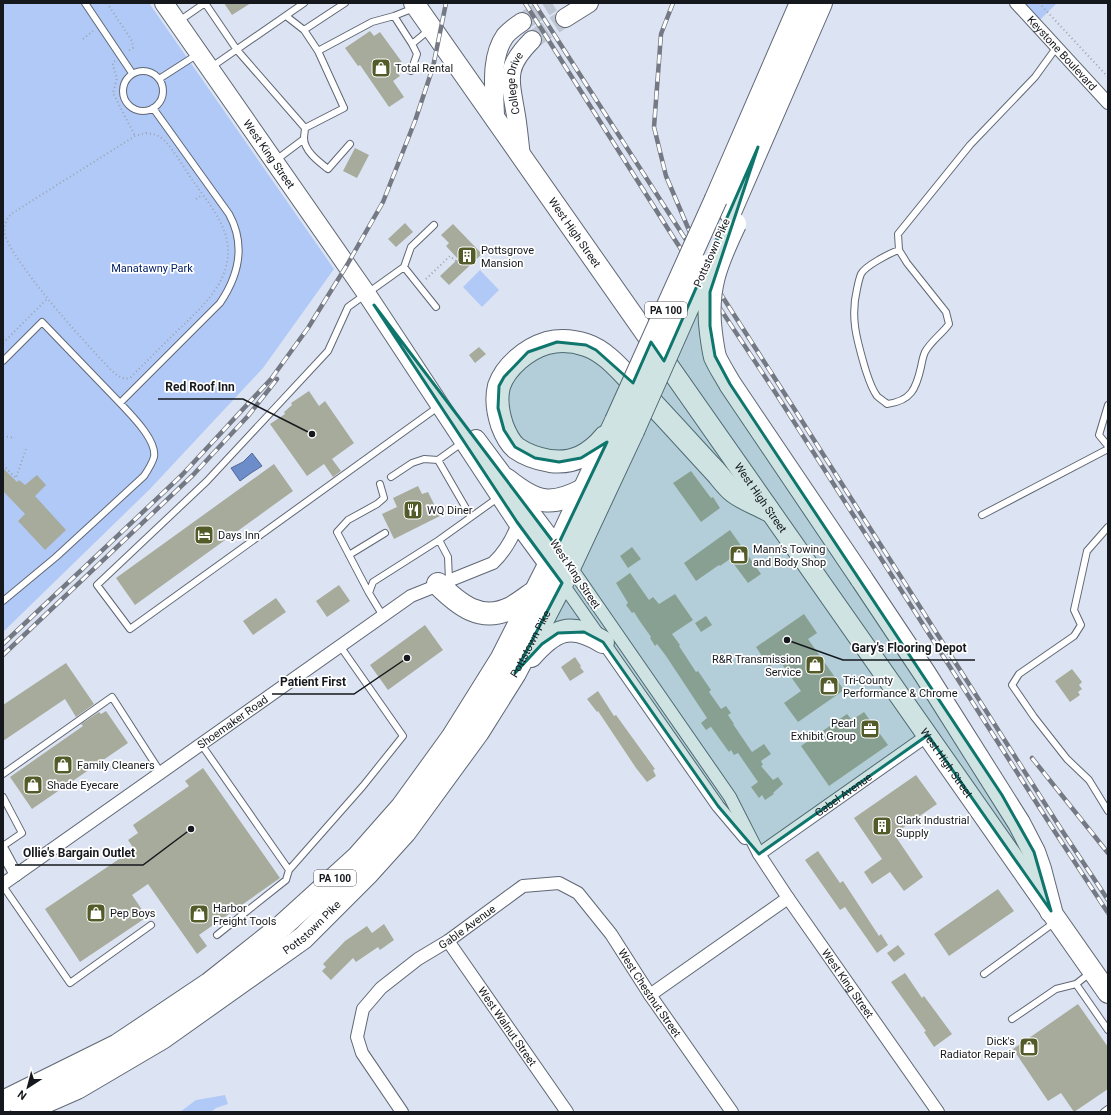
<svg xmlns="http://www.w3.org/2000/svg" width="1111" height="1115" viewBox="0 0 1111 1115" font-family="Roboto,sans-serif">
<rect width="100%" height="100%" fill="#dce4f3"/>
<path fill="#b1c9f7" d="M3,3H149L334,269L263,368L150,489L3,632Z
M1022,3H1057L1039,21Z
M480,270L499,290L482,307L463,287Z
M225,1095L228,1104L216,1108L211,1112H180L196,1100Z"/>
<path fill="#6d8cca" stroke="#536996" d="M252,453L262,466L251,473L240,481L231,468L243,462Z"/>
<path fill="#a7ab9b" d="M224,3H251L232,15Z
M370,31L374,36L380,32L404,65L396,71L400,76L393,81L404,97L389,107L360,65L358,66L345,48Z
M355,148L369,155L357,178L343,171Z
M405,223L413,232L396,247L388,239Z
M453,224L482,254L449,285L440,276L458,259L446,246L449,243L441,235Z
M479,347L486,354L475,363L469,355Z
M309,391L319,406L325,401L354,443L332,459L341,471L333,477L324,464L307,476L270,424L285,414L284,412L292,405L291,403Z
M274,464L293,491L135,605L116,578Z
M3,468L17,482L19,480L25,485L37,475L46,485L35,496L66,530L45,550L18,521L25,514L3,491Z
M691,471L711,498L713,497L720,508L701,522L673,483Z
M418,486L422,494L428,492L440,516L394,539L382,514L397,507L393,498Z
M730,530L761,574L748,583L730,559L720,566L719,565L696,581L684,563Z
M632,547L641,559L628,568L620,556Z
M630,573L649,600L653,597L659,604L675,594L693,620L672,634L680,645L679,646L696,672L698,671L711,690L709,692L721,709L726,706L731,713L728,715L734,724H733L752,752L764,744L771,754L761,761L763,765L761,766L773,780L778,777L783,784L773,793L774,794L765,800L762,795L759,798L751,787L758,782L738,753L734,755L731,750L729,752L711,727L712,726L706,730L701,723L707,718L666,656L657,644L655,646L650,638L651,637L639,620L634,612L632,613L626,605L628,603L616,583Z
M339,585L350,601L327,617L316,601Z
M276,598L286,612L253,635L243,621Z
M804,614L817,633L808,639L844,690L798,722L784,703L801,691L779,660L769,667L756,647Z
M706,616L712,625L701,632L695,623Z
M425,625L443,650L388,690L370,665Z
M575,657L581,666L580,667L584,672L570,681L561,667Z
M66,663L94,704L76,717L65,699L3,741V705Z
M1072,669L1082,682L1079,685L1082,689L1078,692L1080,695L1070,702L1055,681Z
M598,691L614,716L616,715L655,769L653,770L656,776L647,782L636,768L598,711L597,712L587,699Z
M106,711L128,743L32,809L10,777L83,726L81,724L99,712L101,714Z
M864,712L888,745L829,786L801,746L847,714L852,720Z
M203,768L280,878L199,935L207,946L197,954L148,884L132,895L147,917L80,962L45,909L134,849L128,840L138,833L133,825L189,786L185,781Z
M916,775L937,804L894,834L923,877L904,891L890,872L872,884L864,872L882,859L854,818Z
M818,851L840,883L843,881L879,936L881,934L888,945L877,953L845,907L840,910L805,860Z
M998,889L1014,911L949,956L934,934Z
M384,924L394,940L380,950L378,947L356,962L353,958L331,980L322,971L326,967L323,964L345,941L367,926L372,933Z
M898,945L905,954L894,962L887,953Z
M905,973L922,998L924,996L952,1034L934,1047L924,1032L926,1031L891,982Z
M1078,1004L1108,1047V1089L1074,1112L1061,1093L1048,1101L1013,1049Z"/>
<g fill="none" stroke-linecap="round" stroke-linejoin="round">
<path stroke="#bec5d3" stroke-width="18" stroke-dasharray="18 9" stroke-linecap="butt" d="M522,22L552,3
M532,40L565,18"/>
<defs>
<path id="lane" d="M85,3L132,73
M286,16L304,30L318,51
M394,16L412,44L417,54L411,71
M179,21L205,3L237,50L305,128L344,108L318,51L372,22L394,16L414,8
M304,30L345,3
M412,44L429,30
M210,68L304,3
M123 91a20 20 0 1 1 40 0a20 20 0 1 1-40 0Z
M159,79L198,54
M305,128C305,131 304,135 304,138C304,151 319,162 328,169L350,144
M276,160L304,139
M434,225L411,247L404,267L348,307L328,351L207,481L97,585L130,629L438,407
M899,250C890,253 865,266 861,274C859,279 858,284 857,289C850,318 857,340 865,368C868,377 871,388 877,396C880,399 884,401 887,404C911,401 916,389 921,367C922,362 923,356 925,352C931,341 942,334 949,324L946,312L907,263L899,250L898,234L970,145L1035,77L1056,48
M404,267L436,307
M3,361L42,322L120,403
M1108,405L1099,435L1108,446
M438,460L471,517
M391,477L412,463L424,459L438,460L463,442
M982,515L1108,449
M1108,527L1087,551L1074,610L1081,625L1074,636L1019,674L1012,685L1034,717L1067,759L1089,780L1108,811
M439,540L448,557L449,580
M349,555L385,533
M369,593L337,532L348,520L377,504L384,498L380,484
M3,601L56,557L144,476C148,470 152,464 154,457C157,440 131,415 120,403L220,303C239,275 246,245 229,214L153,108
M383,616L369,593L373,582L439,540L499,497
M201,744L289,870L363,786L403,736L340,646
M3,774L112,697L161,773
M3,797L22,833L3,846
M3,886L70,983L151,925
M217,935L286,880L289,870
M984,974L1055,922
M1076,984L1108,1030
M1012,1019L1056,989L1076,984L1090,973
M1104,1112L1108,1109"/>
<g id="street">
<path id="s1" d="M1016,3L1108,103"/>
<path id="s2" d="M570,566L730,797L759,854L788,898L938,1112"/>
<path d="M562,583L718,806L745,838"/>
<path d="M3,851L16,875"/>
<path id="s3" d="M759,854L928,735"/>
<path id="s4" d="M3,884L411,596L493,563C505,552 512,539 518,524"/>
<path id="s5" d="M448,941L567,1112"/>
<path d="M650,995L788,898"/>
<path id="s6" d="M402,1112L362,1053L357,1037L363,1009L381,988L418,959L448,941L523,886L559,883L578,893L611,934L650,995L732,1112"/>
</g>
<g id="secondary">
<path id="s7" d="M164,3L366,293L517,522L556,575"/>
<path d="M565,18L589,3"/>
<path d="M495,120C495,93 489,59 505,36C510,30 516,26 522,22"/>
<path id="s8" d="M521,156C519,141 518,125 515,110C509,76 506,66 532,40"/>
<path d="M476,439L564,557"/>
</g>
<g id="primary">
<path id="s9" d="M414,3L1108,993"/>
</g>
<g id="highway">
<path d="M716,199L801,3"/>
<path d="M730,212L821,3"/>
<path d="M605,437C590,455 573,464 550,461C538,459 526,455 516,448C509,442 505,433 502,425C498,413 496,398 499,386C506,366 527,349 547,343C559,340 574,341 586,345C607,352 622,372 637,387C663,414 688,442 713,469C720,476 726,486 734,492C743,499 757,504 768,510"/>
<path d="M507,480C537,504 551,507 585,489"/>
<path d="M861,578L925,674L1019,823L1034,852L1040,869L1051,911"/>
<path d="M438,584C459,605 481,623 511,608C520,603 527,597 535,592"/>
<path d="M531,656C555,629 570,622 603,642"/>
<path d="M3,1102L118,1045L209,984L281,927L357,858L402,807L452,738L502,658L549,565L616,421"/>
<path id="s10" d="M22,1112L77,1088L162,1038L303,938L368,873L405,832L478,732L515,673L562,583L633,431"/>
</g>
</defs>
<use href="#lane" stroke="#606774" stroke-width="8"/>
<use href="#street" stroke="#606774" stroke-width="14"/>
<use href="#secondary" stroke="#606774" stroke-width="20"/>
<use href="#primary" stroke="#606774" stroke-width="22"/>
<use href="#highway" stroke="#606774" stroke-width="24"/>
<path stroke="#9ca3ae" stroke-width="2" stroke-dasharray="1 3" stroke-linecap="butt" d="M107,3L132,41L133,48L128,51
M1039,3L1108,77
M83,39L93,31
M115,61L113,62V66L117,78L113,93L135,136
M146,133C151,134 156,134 160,137C171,144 185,170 193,181C205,198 220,216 226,236C237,278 202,307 175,333C160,348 145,363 130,378C121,380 117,375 111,370C80,337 51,305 25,269C18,259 8,246 5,234C3,226 6,220 11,214L135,136Z
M196,199L202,195
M426,279L450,256L456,261
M3,343L47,299
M3,436L15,438
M3,465L16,478L26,449"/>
<use href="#lane" stroke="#fff" stroke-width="6"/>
<use href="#street" stroke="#fff" stroke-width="12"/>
<use href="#secondary" stroke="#fff" stroke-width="18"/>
<use href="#primary" stroke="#fff" stroke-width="20"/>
<use href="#highway" stroke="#fff" stroke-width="22"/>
<defs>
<path id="rail" d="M525,3L675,240L775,392L1055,832L1108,913
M534,3L781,388L1061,829L1108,900
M673,3L661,34L654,127L666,176L697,249
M3,644L182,475L271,379L308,328L347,265L383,202L415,121L433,67L446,3
M3,655L193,475L248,416L277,379
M1032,758L1108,853"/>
</defs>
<use href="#rail" stroke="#747983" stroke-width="4.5"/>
<use href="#rail" stroke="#fff" stroke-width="3" stroke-dasharray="9" stroke-linecap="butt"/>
<defs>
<path id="highway-bridge" d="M735,224C717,262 705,289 711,333C712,341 713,349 715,357C719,366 725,375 730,384L861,578
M616,421L716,199
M633,431L706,266"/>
</defs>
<use href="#highway-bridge" stroke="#606774" stroke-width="24" stroke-linecap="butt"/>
<use href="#highway-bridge" stroke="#fff" stroke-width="22"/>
</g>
<path fill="#0f766e" fill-opacity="0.2" stroke="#0f766e" stroke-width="3" stroke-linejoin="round" d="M758,147L710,292V326L715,356L730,384L1002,795L1034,852L1051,911L928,735L759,854L718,806L603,642L584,632L558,633L542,644L515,673L562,583L517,522L374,305L557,547L607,442L581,458L559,462L535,458L515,447L504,430L498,408L499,386L504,377L528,352L557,342L586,345L596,350L633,383L651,342L664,361Z"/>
<defs>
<symbol id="shop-square" viewBox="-11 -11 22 22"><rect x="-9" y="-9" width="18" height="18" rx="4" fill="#535b29" stroke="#fff"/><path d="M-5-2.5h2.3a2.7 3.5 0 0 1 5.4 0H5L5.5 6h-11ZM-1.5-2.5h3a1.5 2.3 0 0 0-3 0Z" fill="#fff"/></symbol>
<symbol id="building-square" viewBox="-11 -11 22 22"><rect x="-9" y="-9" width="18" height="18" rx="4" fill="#535b29" stroke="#fff"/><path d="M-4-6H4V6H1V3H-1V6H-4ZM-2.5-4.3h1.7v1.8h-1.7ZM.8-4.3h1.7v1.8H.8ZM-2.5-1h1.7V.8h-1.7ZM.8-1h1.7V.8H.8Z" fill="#fff"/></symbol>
<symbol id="restaurant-square" viewBox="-11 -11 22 22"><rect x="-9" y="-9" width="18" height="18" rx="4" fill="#535b29" stroke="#fff"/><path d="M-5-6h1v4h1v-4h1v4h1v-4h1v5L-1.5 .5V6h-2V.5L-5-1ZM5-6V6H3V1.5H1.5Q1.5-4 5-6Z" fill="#fff"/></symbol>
<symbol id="hotel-square" viewBox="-11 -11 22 22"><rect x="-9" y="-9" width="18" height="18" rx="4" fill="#535b29" stroke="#fff"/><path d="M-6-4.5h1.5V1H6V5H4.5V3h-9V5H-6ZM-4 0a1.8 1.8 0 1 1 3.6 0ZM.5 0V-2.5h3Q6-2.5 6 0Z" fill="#fff"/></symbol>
<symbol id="office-square" viewBox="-11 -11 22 22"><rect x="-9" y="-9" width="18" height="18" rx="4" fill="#535b29" stroke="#fff"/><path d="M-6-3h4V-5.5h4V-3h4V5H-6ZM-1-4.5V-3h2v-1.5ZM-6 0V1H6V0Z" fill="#fff"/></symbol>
</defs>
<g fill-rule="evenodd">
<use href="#shop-square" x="370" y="57" width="22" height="22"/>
<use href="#building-square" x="456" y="245" width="22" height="22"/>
<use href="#restaurant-square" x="402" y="499" width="22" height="22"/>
<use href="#hotel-square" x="193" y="524" width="22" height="22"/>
<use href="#shop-square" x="728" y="544" width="22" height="22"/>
<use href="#shop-square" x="804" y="654" width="22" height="22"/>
<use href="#shop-square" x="818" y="675" width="22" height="22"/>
<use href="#office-square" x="859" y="718" width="22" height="22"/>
<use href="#shop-square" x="52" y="754" width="22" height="22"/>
<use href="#shop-square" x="22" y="774" width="22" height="22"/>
<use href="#building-square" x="871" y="815" width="22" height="22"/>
<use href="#shop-square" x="85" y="902" width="22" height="22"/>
<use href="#shop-square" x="188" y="903" width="22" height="22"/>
<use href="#shop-square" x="1018" y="1036" width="22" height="22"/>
</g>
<g text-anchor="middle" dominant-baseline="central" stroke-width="3.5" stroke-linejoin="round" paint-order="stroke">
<g fill="#fff" stroke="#5b5d61" stroke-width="1">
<rect x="645" y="302" width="42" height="16" rx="3"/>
<rect x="314" y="870" width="42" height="16" rx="3"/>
</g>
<g font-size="10" font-weight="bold" fill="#15181d">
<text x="666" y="310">PA 100</text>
<text x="335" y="878">PA 100</text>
</g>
<g font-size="11" fill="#15181d" stroke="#fff">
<text stroke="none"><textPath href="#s1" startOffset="68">Keystone Boulevard</textPath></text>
<text stroke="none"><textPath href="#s8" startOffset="74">College Drive</textPath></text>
<text stroke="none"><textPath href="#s7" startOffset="184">West King Street</textPath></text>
<text stroke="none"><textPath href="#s9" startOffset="280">West High Street</textPath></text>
<text transform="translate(712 253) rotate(-66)">Pottstown Pike</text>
<text stroke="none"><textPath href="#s9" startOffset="604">West High Street</textPath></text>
<text transform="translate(575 574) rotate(56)">West King Street</text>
<text stroke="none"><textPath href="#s10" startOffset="705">Pottstown Pike</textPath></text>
<text stroke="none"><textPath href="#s4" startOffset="281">Shoemaker Road</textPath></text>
<text stroke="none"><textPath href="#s9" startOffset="928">West High Street</textPath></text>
<text stroke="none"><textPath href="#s3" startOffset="103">Gabel Avenue</textPath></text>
<text stroke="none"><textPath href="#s10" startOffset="345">Pottstown Pike</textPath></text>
<text stroke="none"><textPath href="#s6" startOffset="250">Gable Avenue</textPath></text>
<text stroke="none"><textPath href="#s2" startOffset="502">West King Street</textPath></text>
<text stroke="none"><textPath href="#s6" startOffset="500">West Chestnut Street</textPath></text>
<text stroke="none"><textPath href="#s5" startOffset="104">West Walnut Street</textPath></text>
</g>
<g font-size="11" fill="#15181d" stroke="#fff" text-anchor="start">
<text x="395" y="68">Total Rental</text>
<text x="481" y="250">Pottsgrove<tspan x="481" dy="13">Mansion</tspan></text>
<text x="427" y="510">WQ Diner</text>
<text x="218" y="535">Days Inn</text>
<text x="753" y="549">Mann's Towing<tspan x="753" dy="13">and Body Shop</tspan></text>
<text x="801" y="659" text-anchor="end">R&amp;R Transmission<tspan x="801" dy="13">Service</tspan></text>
<text x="843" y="680">Tri-County<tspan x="843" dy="13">Performance &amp; Chrome</tspan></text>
<text x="856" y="723" text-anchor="end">Pearl<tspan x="856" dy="13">Exhibit Group</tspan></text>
<text x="77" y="765">Family Cleaners</text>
<text x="47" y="785">Shade Eyecare</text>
<text x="896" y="820">Clark Industrial<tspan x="896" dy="13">Supply</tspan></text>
<text x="213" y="908">Harbor<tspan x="213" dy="13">Freight Tools</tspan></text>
<text x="110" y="913">Pep Boys</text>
<text x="1015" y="1041" text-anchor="end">Dick's<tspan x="1015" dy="13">Radiator Repair</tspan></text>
</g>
<g font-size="11" fill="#042168" stroke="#fff">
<text x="152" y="268">Manatawny Park</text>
</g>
</g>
<path fill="none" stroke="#15181d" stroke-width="1.5" d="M312 434L243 399H158M787 640L843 660H975M407 658L354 694H272M191 829L143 865H15"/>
<g fill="#15181d" stroke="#fff" stroke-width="1.5">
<circle cx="312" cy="434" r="4"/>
<circle cx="787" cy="640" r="4"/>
<circle cx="407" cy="658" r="4"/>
<circle cx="191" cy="829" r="4"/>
</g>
<g font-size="12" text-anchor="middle" font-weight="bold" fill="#15181d" stroke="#fff" stroke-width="3.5" stroke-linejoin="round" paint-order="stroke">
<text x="200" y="391">Red Roof Inn</text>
<text x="909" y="652">Gary's Flooring Depot</text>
<text x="313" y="686">Patient First</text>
<text x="79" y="857">Ollie's Bargain Outlet</text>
</g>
<rect width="1111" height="1115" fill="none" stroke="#15181d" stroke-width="8"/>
<g transform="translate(28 1087) rotate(216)" stroke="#ffffff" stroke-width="3" paint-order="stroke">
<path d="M0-3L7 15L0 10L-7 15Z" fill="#15181d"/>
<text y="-6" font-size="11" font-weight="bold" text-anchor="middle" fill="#15181d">N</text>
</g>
</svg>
